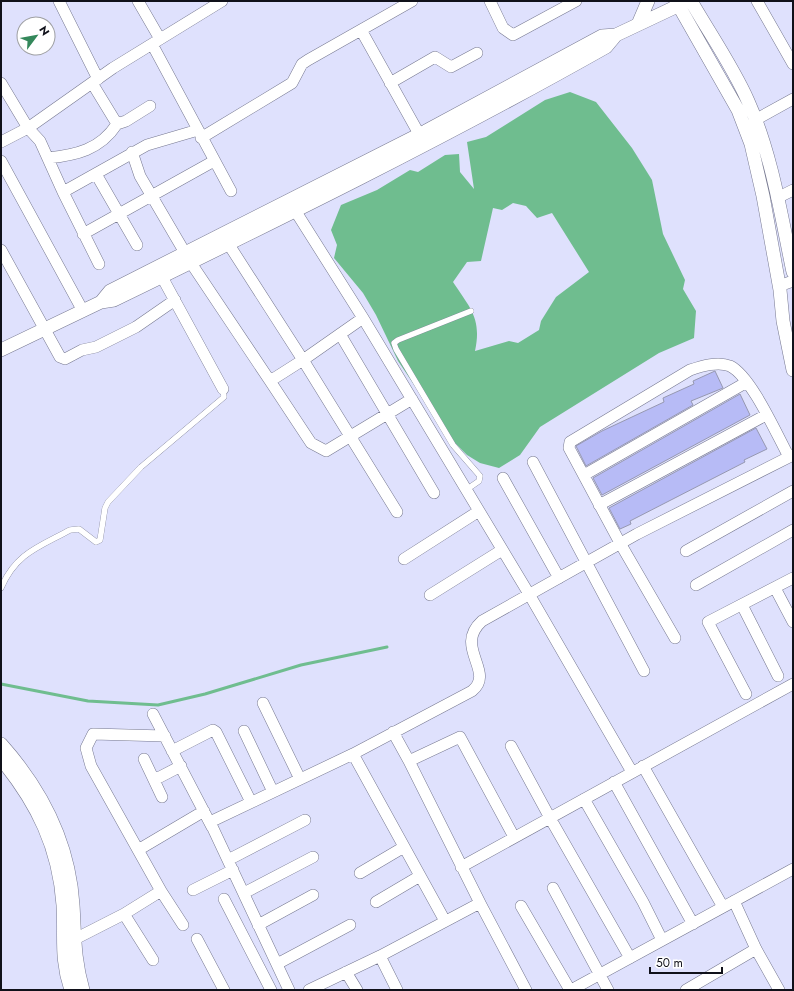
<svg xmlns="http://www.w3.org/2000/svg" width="794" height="991" viewBox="0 0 794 991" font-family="Jost,sans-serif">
<rect width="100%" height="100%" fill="#dfe1fd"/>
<path fill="#6fbd8f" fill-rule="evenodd" d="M570,92L596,102L632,148L652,180L663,234L685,280L683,289L696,311L694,338L659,353L540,427L520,455L499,468L480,463L467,455L450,438L398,361L376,315L363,293L334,258L337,245L331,230L341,205L377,190L410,170L418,172L445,155L459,154L460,172L474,189L467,142L486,137L545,100ZM513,203L526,206L537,218L552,213L589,272L556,297L541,321L539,330L518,343L509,341L475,351C482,318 470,308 453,282L467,262L481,261L493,208L502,210Z"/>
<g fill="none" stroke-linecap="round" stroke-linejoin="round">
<path stroke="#6fbd8f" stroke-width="3" d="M1,684L88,701L158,705L205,694L301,665L387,647"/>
</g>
<path fill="#b7bbf6" stroke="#9698b1" d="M715,371L723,388L691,401L693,405L586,466L576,446L602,431L664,402L663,398L694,384L693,381Z
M740,394L750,415L602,495L593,478Z
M756,428L767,449L744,460L745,462L630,521L631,524L620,529L609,508Z"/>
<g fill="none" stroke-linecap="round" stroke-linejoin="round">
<defs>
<path id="service" d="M466,490L479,481L480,476L453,445L396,349L394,343L398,340L471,311
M1,588C16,553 39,547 70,530L79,529L96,542L100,540L105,508L108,502L141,467L224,397L223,389"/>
<path id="minor" d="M59,1L98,79
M138,1L160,39
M490,1L503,28L513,35L576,1
M757,1L793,64
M361,30L423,141
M152,44L231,191
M1,83L28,128L40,141L63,192
M390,83L435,57L451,67L477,53
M755,120L793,99
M117,124L126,121L150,106
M201,138L292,83L302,64L308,60L412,1
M1,142L28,128L113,68L222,1
M132,152L140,176L191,263L270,381L303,360L224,237
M48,158C76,155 100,150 117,124L92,83
M1,161L83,311
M96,174L137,245
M777,198L793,190
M291,204L363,318L529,594L632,772
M83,234L214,161
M1,250L60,357L65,359L82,350L96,347L136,327L175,300
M99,264L63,192L147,145L198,130
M162,277L223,389
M779,286L793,281
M363,318L303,360L397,512
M340,334L434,493
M270,381L311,443L326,451L412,399
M533,462L644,671
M584,475L747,382
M503,478L559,578
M599,505L766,415
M686,551L793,491
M404,559L479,511
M696,585L793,530
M775,588L793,622
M430,595L502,550
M742,605L778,676
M675,638L620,543L569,448L570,442L690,370C702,366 718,361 730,366C751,376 777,435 789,457
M746,694L708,622L793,578
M263,703L300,779
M153,714L212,827
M244,731L273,792
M393,732L409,761L480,903
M511,746L550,818L630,958
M172,751L213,730L216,732L251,802
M353,754L445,921
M144,759L162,797
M409,761L460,737L514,837
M643,766L723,907
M154,780L181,766
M614,782L693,924
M584,799L643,902L662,940
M138,850L204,811
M228,860L305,820
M461,867L793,684
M360,873L404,847
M553,888L608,990
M193,890L233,870
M161,891L183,925
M244,893L313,857
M224,899L271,990
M734,901L756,949L779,990
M376,902L420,876
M521,906L570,990
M124,914L153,960
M258,925L313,895
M197,939L224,990
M73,940L124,914L161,891L91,766L86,748L93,734L165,736
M380,956L397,990
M277,964L350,925
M346,972L357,990
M289,990L210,822L353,754L472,691C496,672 453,647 482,621L637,534L793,455
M309,990L380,956L480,903L526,990
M571,990L793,869
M686,990L756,949"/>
<path id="tertiary" d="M676,1L738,110L751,144L763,196L780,290L783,321L793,370
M691,1C710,34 733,67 748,101C772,155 781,215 793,272
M639,22L648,1
M101,302L110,291L426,131L602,36L616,35
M1,350L101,302L114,300C280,219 445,138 606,47L616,35L688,1
M1,744C42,790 69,842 73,905C75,937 74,959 83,990
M1,759C37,803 59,847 63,905C65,938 60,957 71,990"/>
</defs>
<use href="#service" stroke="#767890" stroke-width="6"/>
<use href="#minor" stroke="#767890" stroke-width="12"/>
<use href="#tertiary" stroke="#767890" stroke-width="14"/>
<use href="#service" stroke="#fff" stroke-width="5.5"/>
<use href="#minor" stroke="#fff" stroke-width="11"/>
<use href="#tertiary" stroke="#fff" stroke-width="13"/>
</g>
<rect width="794" height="991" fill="none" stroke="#10111a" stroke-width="4"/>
<g transform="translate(36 36) rotate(58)"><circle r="19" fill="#ffffff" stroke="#9fa0a3"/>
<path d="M0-3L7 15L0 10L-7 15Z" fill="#34885b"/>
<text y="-6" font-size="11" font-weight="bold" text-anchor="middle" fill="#10111a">N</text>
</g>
<path d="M650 967v6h72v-6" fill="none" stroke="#10111a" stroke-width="2"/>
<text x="656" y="967" font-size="12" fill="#10111a" stroke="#ffffff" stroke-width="3" paint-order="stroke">50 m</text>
</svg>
